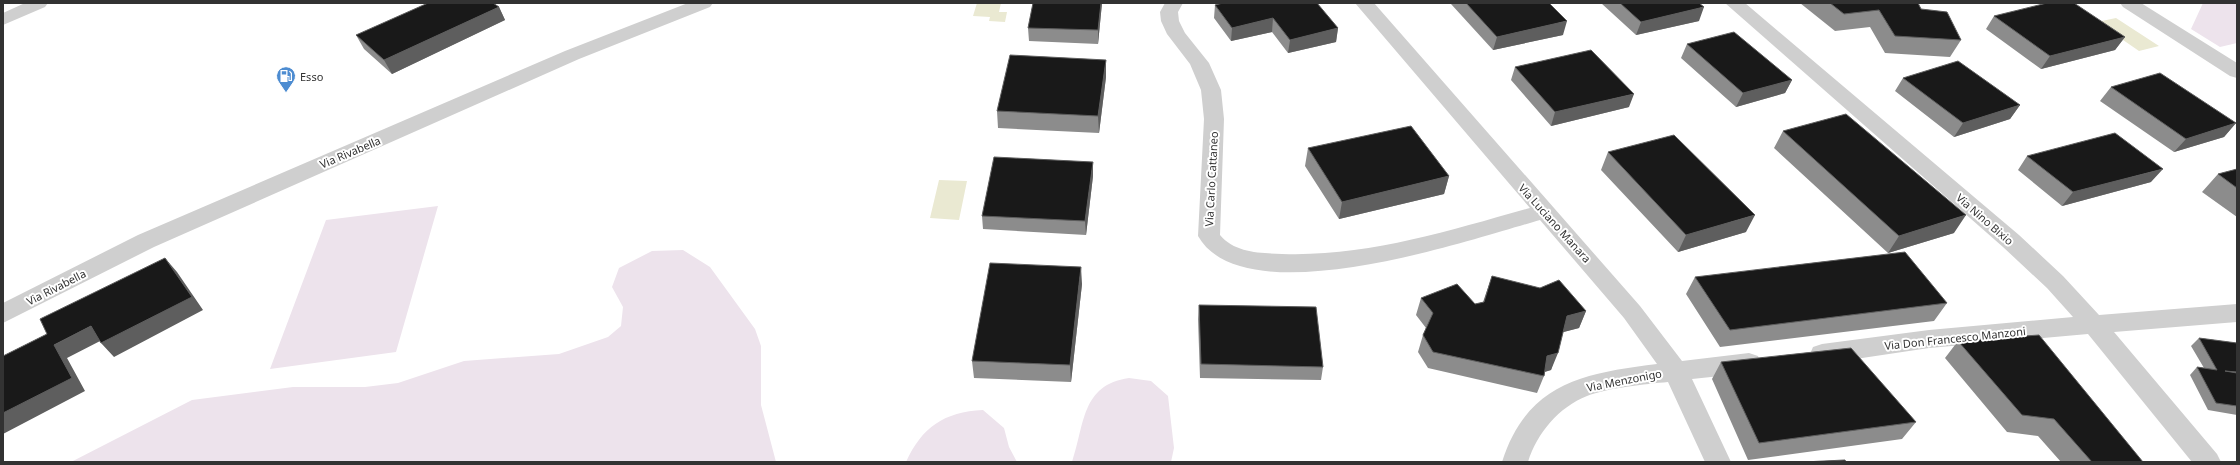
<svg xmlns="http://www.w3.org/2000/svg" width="2240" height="465" viewBox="0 0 2240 465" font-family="'Noto Sans',sans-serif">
<rect width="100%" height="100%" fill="#fff"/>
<path fill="#ede3ec" d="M2203,3H2237V43L2220,47L2191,29Z
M438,206L396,352L270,369L326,220Z
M683,250L710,267L755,329L761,346V405L776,462H71L192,400L293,387H365L398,383L464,361L559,354L608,337L621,326L623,307L612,287L619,268L652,251Z
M1129,378L1151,381L1168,396L1174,448L1171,462H1072C1085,424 1081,385 1129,378Z
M983,410L1004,428L1009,447L1017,462H906C922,427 944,412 983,410Z"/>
<path fill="#eae9d2" d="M977,3H1001L999,12H1007L1005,22L989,21L990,17L973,16Z
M2116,18L2159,46L2139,51L2097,22Z
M939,180L967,181L959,220L930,218Z"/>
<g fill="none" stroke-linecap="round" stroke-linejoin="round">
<path fill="#cfcfcf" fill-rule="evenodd" d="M25,3H48L45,7L3,25V13Z
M1165,3H1183L1178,12L1179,21L1185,33L1209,63L1221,90L1224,119L1220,235C1235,253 1260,253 1282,254C1367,257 1448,231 1530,208L1355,3H1374L1640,306L1682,361L1749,353L1758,356L1761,363L1758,370L1749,373L1692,379L1731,462H1705L1668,382C1646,384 1607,388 1587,396C1559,407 1537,433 1528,462H1502C1527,383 1584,373 1657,364L1624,318L1540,220C1470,240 1244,317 1198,236L1204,119L1201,90L1190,64L1167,34L1161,21L1160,12Z
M1725,3H1745L2019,235L2063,276L2099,315L2237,304V322L2114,332L2217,454L2221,462H2192L2088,334L1929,348L1822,364L1813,361L1810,354L1813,347L1822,344L1929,330L2073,317L2047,288L2003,247Z
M2120,3H2141L2237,63V78L2230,76L2123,7Z"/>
<path fill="#cfcfcf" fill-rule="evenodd" d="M688,3H713L710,7L579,59L154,247L3,323V303L138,235L565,51Z"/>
</g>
<path fill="#8c8c8c" d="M1033,3H1102L1098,44L1029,41L1028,28Z
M1452,3H1549L1563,35L1493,50L1451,4Z
M1601,3H1699V21L1636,35Z
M1800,3H1918L1921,9L1961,40L1950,57L1885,53L1870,27L1835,31Z
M1215,5L1338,28L1336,42L1288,53L1272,32L1231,41L1214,18Z
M499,7L505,20L392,74L364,49L356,35Z
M1994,16L2125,37L2115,50L2041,69L1986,29Z
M1687,44L1792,80L1785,93L1736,107L1681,58Z
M1106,60V77L1099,133L998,128L997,111Z
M1515,67L1629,107L1551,126L1511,80Z
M1903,78L2020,105L2010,119L1954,137L1895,91Z
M2111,87L2236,123L2224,137L2174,152L2100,101Z
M1783,131L1954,233L1888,253L1774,148Z
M1308,148L1449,176L1444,194L1339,219L1305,166Z
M1608,152L1746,232L1678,252L1601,170Z
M2027,156L2151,182L2062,206L2018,170Z
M2237,169V217L2202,192L2218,174Z
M1093,176L1086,235L983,229L982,216Z
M1492,276L1586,311L1579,328L1563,332L1551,370L1545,372L1544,376L1537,393L1428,368L1418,352L1423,335L1426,328L1416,315L1421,298L1475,304L1483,302Z
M1695,277L1947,303L1934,321L1720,347L1686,294Z
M1082,284L1071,382L974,378L972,361Z
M1199,305L1323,367L1321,380L1200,378L1198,319Z
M2199,338L2237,343V415L2208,410L2190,375L2197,367L2204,368L2191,346Z
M1958,341L2143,462H2061L2038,436L2007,432L1945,358Z
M1721,362L1916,422L1902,439L1748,460L1712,379Z"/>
<path fill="#5e5e5e" d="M1101,3H1102L1098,44V30Z
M499,7L505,20L392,74L384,60Z
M1704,7L1699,21L1636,35L1641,22Z
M1273,18L1272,32L1231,41L1232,28Z
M1567,21L1563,35L1493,50L1497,37Z
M1338,28L1336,42L1288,53L1290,40Z
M2125,37L2115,50L2041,69L2050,56Z
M1106,60V77L1099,133L1098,116Z
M1792,80L1785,93L1736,107L1743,93Z
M1634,94L1629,107L1551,126L1555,112Z
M2020,105L2010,119L1954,137L1963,123Z
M2236,123L2224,137L2174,152L2186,139Z
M1093,162V176L1086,235L1085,221Z
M2163,169L2151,182L2062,206L2073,192Z
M1449,176L1444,194L1339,219L1342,202Z
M1755,215L1746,232L1678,252L1686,235Z
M1966,215L1954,233L1888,253L1899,236Z
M165,258L177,272L203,310L114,357L101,343Z
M1081,267L1082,284L1071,382L1070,365Z
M1586,311L1579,328L1560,333L1567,316Z
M91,326L104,339L67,358L85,391L3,434V413L54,345Z
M1558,353L1551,370L1540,373L1547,356Z"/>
<path fill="#191919" stroke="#5e5e5e" d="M428,3H493L499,7L384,60L356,35Z
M1033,3H1101L1098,30L1028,28Z
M1223,3H1317L1338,28L1290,40L1273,18L1232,28L1215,5Z
M1466,3H1549L1567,21L1497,37Z
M1620,3H1699L1704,7L1641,22Z
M1830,3H1918L1921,9L1947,12L1961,40L1895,36L1879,10L1844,14Z
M2047,3H2074L2125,37L2050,56L1994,16Z
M1734,32L1792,80L1743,93L1687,44Z
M1591,50L1634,94L1555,112L1515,67Z
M1010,55L1106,60L1098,116L997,111Z
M1958,61L2020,105L1963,123L1903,78Z
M2160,73L2236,123L2186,139L2111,87Z
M1846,114L1966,215L1899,236L1783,131Z
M1411,126L1449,176L1342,202L1308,148Z
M2115,133L2163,169L2073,192L2027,156Z
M1674,135L1755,215L1686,235L1608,152Z
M994,157L1093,162L1085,221L982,216Z
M2237,169V188L2218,174Z
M1905,252L1947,303L1730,330L1695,277Z
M165,258L192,297L101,343L91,326L54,345L72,378L3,413V356L47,334L40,319Z
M990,263L1081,267L1070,365L972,361Z
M1492,276L1540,288L1559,280L1586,311L1567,316L1558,353L1547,356L1544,376L1433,352L1423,335L1433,313L1421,298L1457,284L1475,304L1484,302Z
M1199,305L1316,307L1323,367L1201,364Z
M2039,335L2143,462H2092L2054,419L2022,415L1958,341Z
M2199,338L2237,343V372L2225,371L2237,373V406L2216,403L2197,367L2217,370Z
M1851,348L1916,422L1759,443L1721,362Z
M1845,460L1846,462H1803Z"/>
<defs>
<symbol id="fuel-pin" viewBox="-11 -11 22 30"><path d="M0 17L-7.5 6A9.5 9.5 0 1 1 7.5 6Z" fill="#4d8cd1" stroke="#fff"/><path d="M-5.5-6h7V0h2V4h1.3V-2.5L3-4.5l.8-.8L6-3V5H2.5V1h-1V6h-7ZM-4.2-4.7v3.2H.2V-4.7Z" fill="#fff"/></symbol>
</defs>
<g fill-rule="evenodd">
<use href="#fuel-pin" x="275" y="65" width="22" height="30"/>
</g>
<g text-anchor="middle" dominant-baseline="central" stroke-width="4" stroke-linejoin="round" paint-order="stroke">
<g font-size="11" fill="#323232" stroke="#fff" text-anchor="start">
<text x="300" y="76">Esso</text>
</g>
<g font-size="11" fill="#323232" stroke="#fff">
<text transform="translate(350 152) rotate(-23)">Via Rivabella</text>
<text transform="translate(1211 179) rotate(-87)">Via Carlo Cattaneo</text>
<text transform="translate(1985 219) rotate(41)">Via Nino Bixio</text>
<text transform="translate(1555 223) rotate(48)">Via Luciano Manara</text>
<text transform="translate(56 287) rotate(-27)">Via Rivabella</text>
<text transform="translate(1955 338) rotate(-6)">Via Don Francesco Manzoni</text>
<text transform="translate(1624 380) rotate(-11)">Via Menzonigo</text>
</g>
</g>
<rect width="2240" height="465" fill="none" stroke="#323232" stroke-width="8"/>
</svg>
